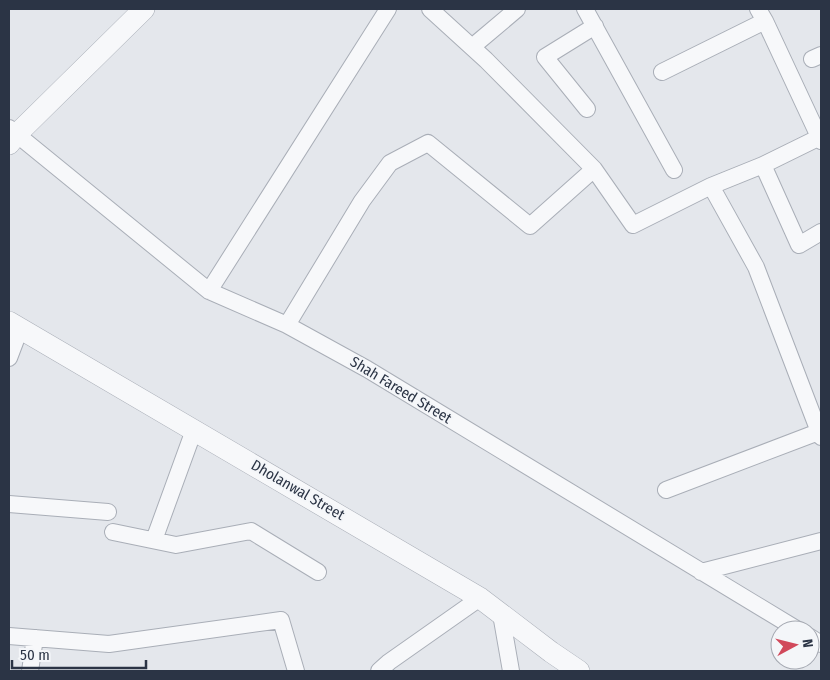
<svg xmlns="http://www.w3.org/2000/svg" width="830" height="680" viewBox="0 0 830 680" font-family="'Fira Sans Condensed',sans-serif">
<rect width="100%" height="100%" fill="#e4e7ec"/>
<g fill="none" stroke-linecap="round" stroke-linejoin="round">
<defs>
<path id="minor" d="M430,9L486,60L594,169L633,225L711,186L763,165L820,137
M585,9L674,170
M765,21L821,141
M472,47L517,9
M812,59L821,55
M662,72L765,21L758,9
M587,109L545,57L595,26
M9,128L209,291L287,325L367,369L798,630
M763,165L799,245L821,232
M711,186L756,267L821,437
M209,291L388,9
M287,325L362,201L390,163L428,143L530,226L594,169
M9,358L20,329
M666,490L821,431
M9,504L108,512
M113,532L176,545L251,531L318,572
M154,540L194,430
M701,572L821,541
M501,614L511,671
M9,636L109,644L281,620L296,671
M810,637L821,644
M30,671L35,638
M379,671L389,662L480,598"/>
<path id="tertiary" d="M9,144L16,135L144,9
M9,322L480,598L551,652L579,671"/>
</defs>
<use href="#minor" stroke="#a9aeb7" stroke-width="18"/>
<use href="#tertiary" stroke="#a9aeb7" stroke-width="22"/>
<use href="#minor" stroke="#f7f8fa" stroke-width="16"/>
<use href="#tertiary" stroke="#f7f8fa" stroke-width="21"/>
</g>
<g text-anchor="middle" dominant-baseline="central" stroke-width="4" stroke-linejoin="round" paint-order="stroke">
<g font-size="15" fill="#2b3445" stroke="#f4f6f9">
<text transform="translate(401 390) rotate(31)">Shah Fareed Street</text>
<text transform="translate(298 490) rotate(30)">Dholanwal Street</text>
</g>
</g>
<rect width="830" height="680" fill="none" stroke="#2b3445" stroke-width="20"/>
<g transform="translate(795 645) rotate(83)"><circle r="24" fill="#f4f6f9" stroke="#a4a8b1"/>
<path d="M0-4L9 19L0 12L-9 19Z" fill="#d1495b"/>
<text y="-8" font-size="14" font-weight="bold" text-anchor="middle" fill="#2b3445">N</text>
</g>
<path d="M12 660v8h134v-8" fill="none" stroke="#2b3445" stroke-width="2.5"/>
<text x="20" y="660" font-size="15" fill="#2b3445" stroke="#f4f6f9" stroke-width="4" paint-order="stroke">50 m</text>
</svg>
